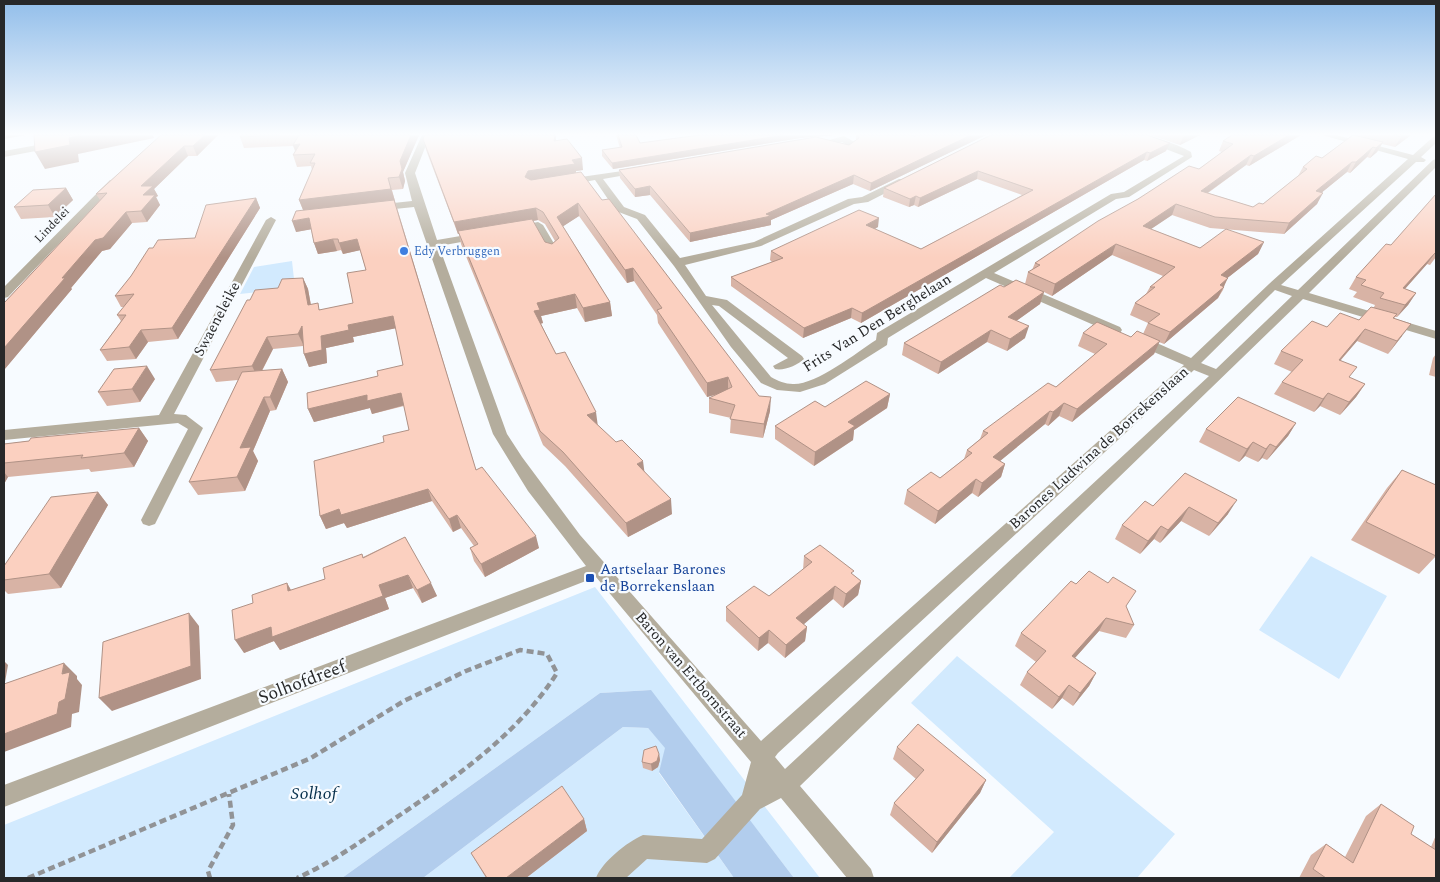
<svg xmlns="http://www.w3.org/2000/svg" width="1440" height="882" viewBox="0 0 1440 882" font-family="Spectral,serif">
<rect width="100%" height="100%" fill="#f7fbff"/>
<path fill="#d2eafe" d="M292,261L295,288L240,294L254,267Z
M1311,556L1387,596L1339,679L1259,630Z
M595,587L820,878H794L650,690L600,693L342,878H4V825Z
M957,656L1175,834L1137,878H1009L1054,832L911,703Z
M623,727L648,728L666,748L659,773L734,878H423Z"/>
<path fill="#b2cded" d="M651,690L794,878H734L659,772L665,748L648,728L623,727L423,878H342L600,693Z"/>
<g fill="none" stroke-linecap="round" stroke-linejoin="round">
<path stroke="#919396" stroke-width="4.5" stroke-dasharray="7 4" stroke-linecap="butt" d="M28,878L311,758L404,701L466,671L520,650L547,654L557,673C517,736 452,780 391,821C360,842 331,863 297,878
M210,878L208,871L233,825L229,794"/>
<path fill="#b4ad9d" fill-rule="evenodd" d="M422,135H430L415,173L437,240L478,233L483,236L478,239L439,246L507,434L522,457L580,535L761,741L1184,365L1133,343L1132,340L1133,337H1143L1191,358L1269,284L1408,159L1322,135H1336L1413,155L1433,137L1436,136V143L1421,157L1426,160L1424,162H1416L1281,285L1298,290L1433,160L1436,159V167L1309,293L1436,331V339L1303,299L800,786L871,869L874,878H847L781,798L760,809L715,859L707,863L647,859L626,878H596C602,862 627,842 643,835L702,839L742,795L751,762L596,577L4,807V785L586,566L528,491L493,434L414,207L375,211L370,208L375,205L412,201L405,173ZM1275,290L1292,296L1216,369L1201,363ZM1194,370L1209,376L785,769L775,757L778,753Z
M1129,135C1149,135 1174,142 1191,152L1192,157L1129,197L1116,199L994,273L1120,327L1122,330L1120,333H1112L986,278L888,338L887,345L825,384L800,392L777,390L761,383L731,347L674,266L637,219L616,211L595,180L567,185L562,182L567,179L643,168V172L603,179L624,207L645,215L680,258L754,242L848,199L862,197L899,179H905V183L868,202L854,204L761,246L685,265L706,296L727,300L802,356L804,359C798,365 784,371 775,369L773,366L788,358L719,306L712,305L771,377C778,381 785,384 793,384C816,385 856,353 876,340L877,333L1111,194L1124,192L1184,156Z
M844,136L856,143V147C848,151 839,154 832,148L833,146L847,145L842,142L826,145L822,142Z
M54,142L58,145L57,147L4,157V151Z
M110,180L118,182L8,297L4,298V287Z
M271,217L276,220L174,414L186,415L203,428L155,524L149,526L143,524L141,520L188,429L178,423L4,440V430L159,415L266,220Z
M538,222L543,225L559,252L557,254H549L535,229L516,232L511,229L512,227Z"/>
</g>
<path fill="#d8b3a5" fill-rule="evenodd" d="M161,135H218L197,156H188L154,189L158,196L156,197L160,205L147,222L132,223L110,249L102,251L71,288L72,289L4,370V303L100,200L96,194Z
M241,135H419L403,172L405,181L403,189L392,190L395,201L476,470L539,548L485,577L474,561L470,548L474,546L461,528L453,532L432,501L347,528L344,523L326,529L320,516L384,442L409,430L404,406L372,414L370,408L314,422L308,409L378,376L403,365L396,328L353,337L354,342L326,348L327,363L309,367L304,354L303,346L273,349L262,371L282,369L288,382L276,410L270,411L253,451L258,461L245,491L198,495L189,482L238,380L216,382L210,370L250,300L303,278L308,289L311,305L321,310L353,303L366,270L360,250L343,254L341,250L337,251L318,254L314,243L311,229L296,232L303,210L299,200L312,170L311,166L297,167L293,155L295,151L293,146L244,148L240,137Z
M425,135H556V141L583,170L576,171V173L602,200L770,411L763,438L730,433L731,418L709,413V398L719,394L707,397L658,323L657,315L634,281L627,283L579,216L563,226L610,302L612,316L585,322L577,308L541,316L543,323L541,324L556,354L597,425L644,471L672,514L628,537L565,466L543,445L461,244L459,234H458L426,150L423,139ZM538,220L545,224L555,241L552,244L545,242L533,221Z
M616,135H636L640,143L700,135H835L800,138L613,169L602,156V150L620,148Z
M856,135L914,136L917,135H986L870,191L853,184L771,220V225L690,242L650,195L635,197L620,178L619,170L849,145L856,140Z
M991,135H1200L1180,145L1153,136L1149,135L1166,151L1147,161L1144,160L861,323L851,318L803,338L731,286V277L772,262L770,260L771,251L878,227L875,229L921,249L1022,195L977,179L918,207L914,205L909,207L883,197L884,188Z
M1232,135H1301L1249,166L1246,165L1208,193L1253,207L1263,204L1298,176L1303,167L1322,158L1352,136H1351V135H1411L1395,147L1382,144L1377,152L1370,158L1367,157L1350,173L1347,172L1321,193L1317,204L1284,234L1210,228L1172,215L1151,229L1200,248L1264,242L1258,254L1227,278L1223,290L1218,298L1164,344L1159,342L1154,354L1072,422L1059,416L1048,426L1045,424L1000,461L1005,464L1001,477L978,497L972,493L935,524L904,504L907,490L940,478L964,459L967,450L980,439L983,431L1056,387L1095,354L1078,346L1083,333L1131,337L1143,334L1148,323L1130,315L1135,303L1146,294L1150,287L1163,276L1112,255L1052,296L1044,292L1040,304L1016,321L1025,338L1007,351L987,342L938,374L902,355L904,343L1004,287L1025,284L1028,272L1032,270L1035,263L1199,169L1222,152L1219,151L1223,141Z
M66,188L73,200L55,217L21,219L14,207Z
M1436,194V257L1430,265L1427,264L1405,289L1416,293L1408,305L1397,317H1395L1394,319L1402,336L1388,354L1357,341L1341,360L1350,378L1365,384L1356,397L1340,415L1320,406L1314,412L1274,394L1282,382L1292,372L1274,364L1281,351L1327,327L1359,320L1374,307L1375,305L1353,297L1357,292L1349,289L1356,277L1391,245Z
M256,198L260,208L178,339L148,342L136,359L107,361L100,350L121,321L117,315L124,307H121L115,296L195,238Z
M1436,354V377L1429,375L1433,358Z
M155,379L140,402L107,406L98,392Z
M890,394L887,408L854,430L853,440L814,466L775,439V426L825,407Z
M1296,423L1288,436L1267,460L1262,458L1258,462L1245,456L1239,462L1199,442L1206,429Z
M139,428L148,441L134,467L91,472L89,469L8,477L4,484V444Z
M1402,470L1435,485L1436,483V556L1419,574L1351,540L1387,488Z
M1185,473L1228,514L1209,536L1181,521L1160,543L1154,539L1140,554L1115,539L1122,525L1153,506Z
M98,492L108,505L61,588L8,594L4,590V566Z
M405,537L437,596L422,603L413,588L385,598L389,609L280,650L274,641L244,653L253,603L287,583L291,590L325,579L363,557Z
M804,556L853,575L861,581L858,595L843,608L833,599L803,624L807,627L805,641L785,658L768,643L758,651L726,621V607L769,596L803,570Z
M1108,583L1126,607L1134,625L1126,638L1099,631L1075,658L1096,673L1089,686L1073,706L1062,698L1052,709L1020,685L1027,672L1036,662L1015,646L1021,633L1076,584Z
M897,747L986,780L980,793L932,853L890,815L894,803L916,779L893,759Z
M659,754L660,760L658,767L652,771L643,768L642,762Z
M1381,804L1411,834L1431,847L1436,835V878H1299L1311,855L1326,844L1345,857L1366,816Z
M584,819L587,831L526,878H486L471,853Z"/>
<path fill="#b09286" d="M4,135H26L4,139Z
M38,135H153L154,138L78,154L79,162L45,169L35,152Z
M205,135H218L197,156L193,146Z
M411,135H419L403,172L405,181L403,189L399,177L400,161Z
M555,135H556V153L554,141Z
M784,135H835L800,138L613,169L612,163Z
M971,135H986L870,191L871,183Z
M1187,135H1200L1180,145L1183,137Z
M1289,135H1301L1249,166L1254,156Z
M1403,135H1411L1395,147L1401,137Z
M1383,142L1377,152L1370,158L1376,148Z
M1170,143L1166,151L1147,161L1150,153Z
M300,144L297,155L293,145Z
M184,146L188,156L154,189L158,196L156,197L160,205L147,222L141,211L143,195L141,186Z
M1373,147L1367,157L1350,173L1356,162Z
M1147,152L1144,160L861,323L862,313Z
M1251,155L1246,165L1196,201L1201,191Z
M582,158L583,170L576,171V175L530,183L525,177L528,171L572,160Z
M1352,162L1347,172L1310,202L1316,191Z
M978,171L977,179L918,207L920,198Z
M854,175L853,184L771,220V225L690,242V233L766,214Z
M388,178L395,201L304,212L299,200Z
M650,186V195L635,197V189Z
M66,188L73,200L55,217L48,205Z
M1323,193L1317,204L1284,234L1289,223Z
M916,196L914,205L909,207L910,199Z
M256,198L260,208L178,339L172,328Z
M578,203L579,216L559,229L557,217Z
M1176,204L1172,215L1139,237L1143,226Z
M536,208L538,220L459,234L458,231L459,234H458L454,222Z
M126,212L132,223L110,249L102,251L71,288L72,289L4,370V348L62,278L95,240Z
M309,218L313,229L296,232L292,221Z
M879,218L878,227L865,234L866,225Z
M333,239L337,251L318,254L314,243Z
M357,239L361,250L343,254L339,243Z
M1264,242L1258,254L1216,287L1221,275Z
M1116,244L1112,255L1052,296L1055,284Z
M1435,253L1427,264L1395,300L1403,288Z
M633,268L634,281L627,283L625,270Z
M303,278L308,289L313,317L308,305Z
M1228,278L1218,298L1164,344L1170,332Z
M1044,292L1040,304L1005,329L1008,317Z
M1416,293L1408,305L1397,317L1405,305Z
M575,294L577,308L541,316L543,323L537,324L534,311L537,303Z
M610,302L612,316L585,322L583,308Z
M852,308L851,318L803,338L804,328Z
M393,316L397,328L353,337L354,342L326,348L327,363L309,367L304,354L321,336L348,325Z
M1411,324L1402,336L1388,354L1397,341Z
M302,326L304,346L298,334Z
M1029,326L1025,338L1007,351L1010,339Z
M1365,329L1357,341L1330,372L1339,360Z
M141,330L148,342L136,359L129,347Z
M991,330L987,342L938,374L941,362Z
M267,337L273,349L258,378L252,366Z
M1160,341L1154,354L1072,422L1077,409Z
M147,366L155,379L140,402L132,389Z
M282,369L288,382L276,410L270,397Z
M728,377V391L707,397V383Z
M1365,384L1356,397L1340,415L1349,402Z
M401,393L405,405L372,414L370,408L314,422L308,409L367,395Z
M1328,393L1320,406L1314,412L1323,399Z
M890,394L887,408L854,430L853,440L814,466L815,452L848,422Z
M264,397L270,411L253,451L258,461L245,491L237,477L240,448Z
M771,397L770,411L763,438L764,424Z
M1064,403L1059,416L1048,426L1053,412Z
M1050,411L1045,424L989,470L993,457Z
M596,412L598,427L587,415Z
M1296,423L1288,436L1267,460L1276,447Z
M139,428L148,441L134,467L124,453Z
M1253,442L1245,456L1239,462L1247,449Z
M1270,444L1262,458L1258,462L1266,449Z
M643,461L645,476L637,464Z
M1005,464L1001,477L978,497L982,483Z
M4,472L8,477L4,484Z
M976,479L972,493L935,524L938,511Z
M428,489L432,501L347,528L344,523L326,529L320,516L339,509Z
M98,492L108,505L61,588L49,574Z
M671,499L672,514L628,537L626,523Z
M1237,500L1228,514L1209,536L1218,523Z
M1189,507L1181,521L1160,543L1168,530Z
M457,515L461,528L453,532L449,519Z
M1161,526L1154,539L1140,554L1148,541Z
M536,536L539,548L485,577L481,564Z
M408,575L413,588L385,598L389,609L280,650L274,641L244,653L235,640L379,585Z
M861,581L858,595L843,608L846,594Z
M287,583L294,596L288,591Z
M431,583L437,596L422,603L417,590Z
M835,586L833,599L795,632L796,618Z
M189,613L199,626L201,679L112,711L99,698Z
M1106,618L1099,631L1065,669L1072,656Z
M807,627L805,641L785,658L786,645Z
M769,630L768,643L758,651L759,638Z
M4,661L8,665L4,688Z
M64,663L77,676V679L82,685L79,712L72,714L71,727L4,752V734L62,674Z
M1096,673L1089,686L1073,706L1080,693Z
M1069,685L1062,698L1052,709L1059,697Z
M659,754L660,760L658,767L652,771L651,764Z
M986,780L980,793L932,853L937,842Z
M584,819L587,831L526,878H506Z"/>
<path fill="#fbd0c0" stroke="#b09286" d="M34,135H82L69,138L70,145L35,152Z
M161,135H205L193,146H184L141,186H153L143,195H155L141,211L126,212L103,238L95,240L62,278H65L4,348V303L107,193L96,194Z
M241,135H280L240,137Z
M299,135H411L400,161L402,169L399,177L388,178L391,189L299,200L315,163H310L315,154L293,155L300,144L293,145Z
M425,135H555L554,141L567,139L582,158L572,160L575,164L528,171L525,177L531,180L581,172L602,200L609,199L759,396L771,397L764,424L730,419L735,405L709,398L732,387L728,377L707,383L657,310L662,308L633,268L625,270L578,203L557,217L610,302L583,308L575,294L537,303L540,310L534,311L556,354L565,352L596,412L587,415L616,442L622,440L643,461L637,464L671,499L626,523L563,452L540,431L458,231L532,219L545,242L552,244L559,238L543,212L536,208L454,222L423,139Z
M618,135H636L640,143L700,135H784L612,163L602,150L622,147Z
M857,135H912L914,136L917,135H971L871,183L854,175L766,214L771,216L690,233L650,186L635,189L619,170L816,137L849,145L859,138Z
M991,135H1147L1170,143L1150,153L1147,152L862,313L852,308L804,328L731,277L783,258L771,251L859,210L879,218L866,225L921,249L1033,190L978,171L920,198L916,196L910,199L884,188Z
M1232,135H1289L1254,156L1251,155L1201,191L1253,207L1259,203L1263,204L1293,180L1307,169L1303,167L1316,156L1322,158L1353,135L1383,142L1376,148L1373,147L1356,162H1352L1316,191L1323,193L1289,223L1215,217L1176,204L1143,226L1200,248L1226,229L1264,242L1221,275L1228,278L1220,285L1224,287L1170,332L1148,323L1160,314L1135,303L1155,287H1150L1175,267L1116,244L1055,284L1028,272L1040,265L1035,263L1098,221L1138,199L1189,166L1199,169L1233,144L1223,141Z
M1394,135H1403L1401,137Z
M66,188L48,205L14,207L33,190Z
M1436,194V253H1435L1403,288L1416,293L1405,305L1380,298L1384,293L1361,285L1366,280L1356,277L1386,244L1391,245Z
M256,198L172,328L141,330L129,347L100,350L126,315H117L134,294L115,296L131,276L149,248H153L158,240L195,238L206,205Z
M394,200L476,470L482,467L536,536L481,564L470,548L478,544L457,515L449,519L428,489L341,515L339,509L320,516L314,461L384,442L383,436L409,430L401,393L367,401V395L308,409L307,393L378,376L377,371L403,365L393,316L348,325L349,330L321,336L322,350L304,354L302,326L298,334L267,337L252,366L210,370L247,300H250L255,290L278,288L282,279L303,278L308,305L318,303L319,310L353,303L347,273L366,270L357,239L339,243L338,239H333L314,243L309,218L292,221L296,211Z
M1016,280L1044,292L1008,317L1029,326L1010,339L991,330L941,362L904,343L1000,285L1004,287Z
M1371,307L1397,314L1393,318L1411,324L1397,341L1365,329L1339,360L1357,367L1349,377L1365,384L1349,402L1328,393L1323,399L1282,382L1303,360L1281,351L1312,321L1327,327L1340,313L1359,320Z
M1097,322L1131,337L1137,331L1160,341L1077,409L1064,403L1053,412L1050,411L993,457L1005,464L982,483L976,479L938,511L907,490L931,472L940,478L972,453L967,450L988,433L983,431L1048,383L1056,387L1107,344L1083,333Z
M147,366L132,389L98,392L114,369Z
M282,369L270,397H264L240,448L251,447L237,477L189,482L242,372Z
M866,381L890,394L848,422L855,426L815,452L775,426L815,401L825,407Z
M1238,397L1296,423L1276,447L1270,444L1266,449L1253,442L1247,449L1206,429Z
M139,428L124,453L81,458L83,455L4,463V444L29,441L31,438Z
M1402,470L1436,485V556L1366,522Z
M1185,473L1237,500L1218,523L1189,507L1168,530L1161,526L1148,541L1122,525L1145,501L1153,506Z
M98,492L49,574L4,580V566L51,497Z
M405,537L431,583L417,590L408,575L379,585L383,596L272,637L271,627L235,640L232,610L253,603L252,595L287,583L288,591L325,579L323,568L362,554L363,558Z
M820,545L854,571L851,573L861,581L846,594L835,586L796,618L807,627L786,645L769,630L759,638L726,607L754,586L769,596L812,562L804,556Z
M1089,571L1108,583L1113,577L1136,591L1126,606L1134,625L1106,618L1072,656L1096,673L1080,693L1069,685L1059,697L1027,672L1046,651L1021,633L1071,581L1076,584Z
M189,613L191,666L99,698L103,642Z
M64,663L62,674L70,672L65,699L59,702L57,714L4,734V684Z
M918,724L986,780L937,842L894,803L924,770L897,747Z
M656,746L659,754L657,761L651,764L642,762L644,750Z
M562,786L584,819L506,878H487L471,853Z
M1381,804L1414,826L1411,834L1436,850V878H1326L1313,869L1326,844L1353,863Z"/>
<linearGradient id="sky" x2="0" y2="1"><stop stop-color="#92beea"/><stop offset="0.52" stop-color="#fbfdff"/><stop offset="1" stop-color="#fbfdff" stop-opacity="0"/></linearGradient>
<rect width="1440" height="258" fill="url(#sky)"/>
<circle fill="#3f7fe0" stroke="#f7fbff" stroke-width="2" cx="404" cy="251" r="5"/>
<rect fill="#1a4fb4" stroke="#f7fbff" stroke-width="2" x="585" y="573" width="10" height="10" rx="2.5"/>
<g text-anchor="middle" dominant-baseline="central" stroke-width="4.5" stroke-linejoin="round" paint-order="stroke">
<g font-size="12" fill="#272829" stroke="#f7fbff">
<text transform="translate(52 225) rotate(-46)">Lindelei</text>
</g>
<g font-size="12" fill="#366cbe" stroke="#f7fbff" text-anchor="start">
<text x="414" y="251">Edy Verbruggen</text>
</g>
<g font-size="15" fill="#272829" stroke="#f7fbff">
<text transform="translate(217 319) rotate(-62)">Swaeneleike</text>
<text transform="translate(877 323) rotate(-32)">Frits Van Den Berghelaan</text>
<text transform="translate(1099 448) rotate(-42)">Barones Ludwina de Borrekenslaan</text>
<text transform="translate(691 675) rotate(49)">Baron van Ertbornstraat</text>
</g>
<g font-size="15" fill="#164399" stroke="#f7fbff" text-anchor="start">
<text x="600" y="569">Aartselaar Barones<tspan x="600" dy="17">de Borrekenslaan</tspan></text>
</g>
<g font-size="18" fill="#272829" stroke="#f7fbff">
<text transform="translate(302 682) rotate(-21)">Solhofdreef</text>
</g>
<g font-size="18" font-style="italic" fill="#08314d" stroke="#f7fbff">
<text x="314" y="793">Solhof</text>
</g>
</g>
<rect width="1440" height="882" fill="none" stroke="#272829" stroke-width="10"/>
</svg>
